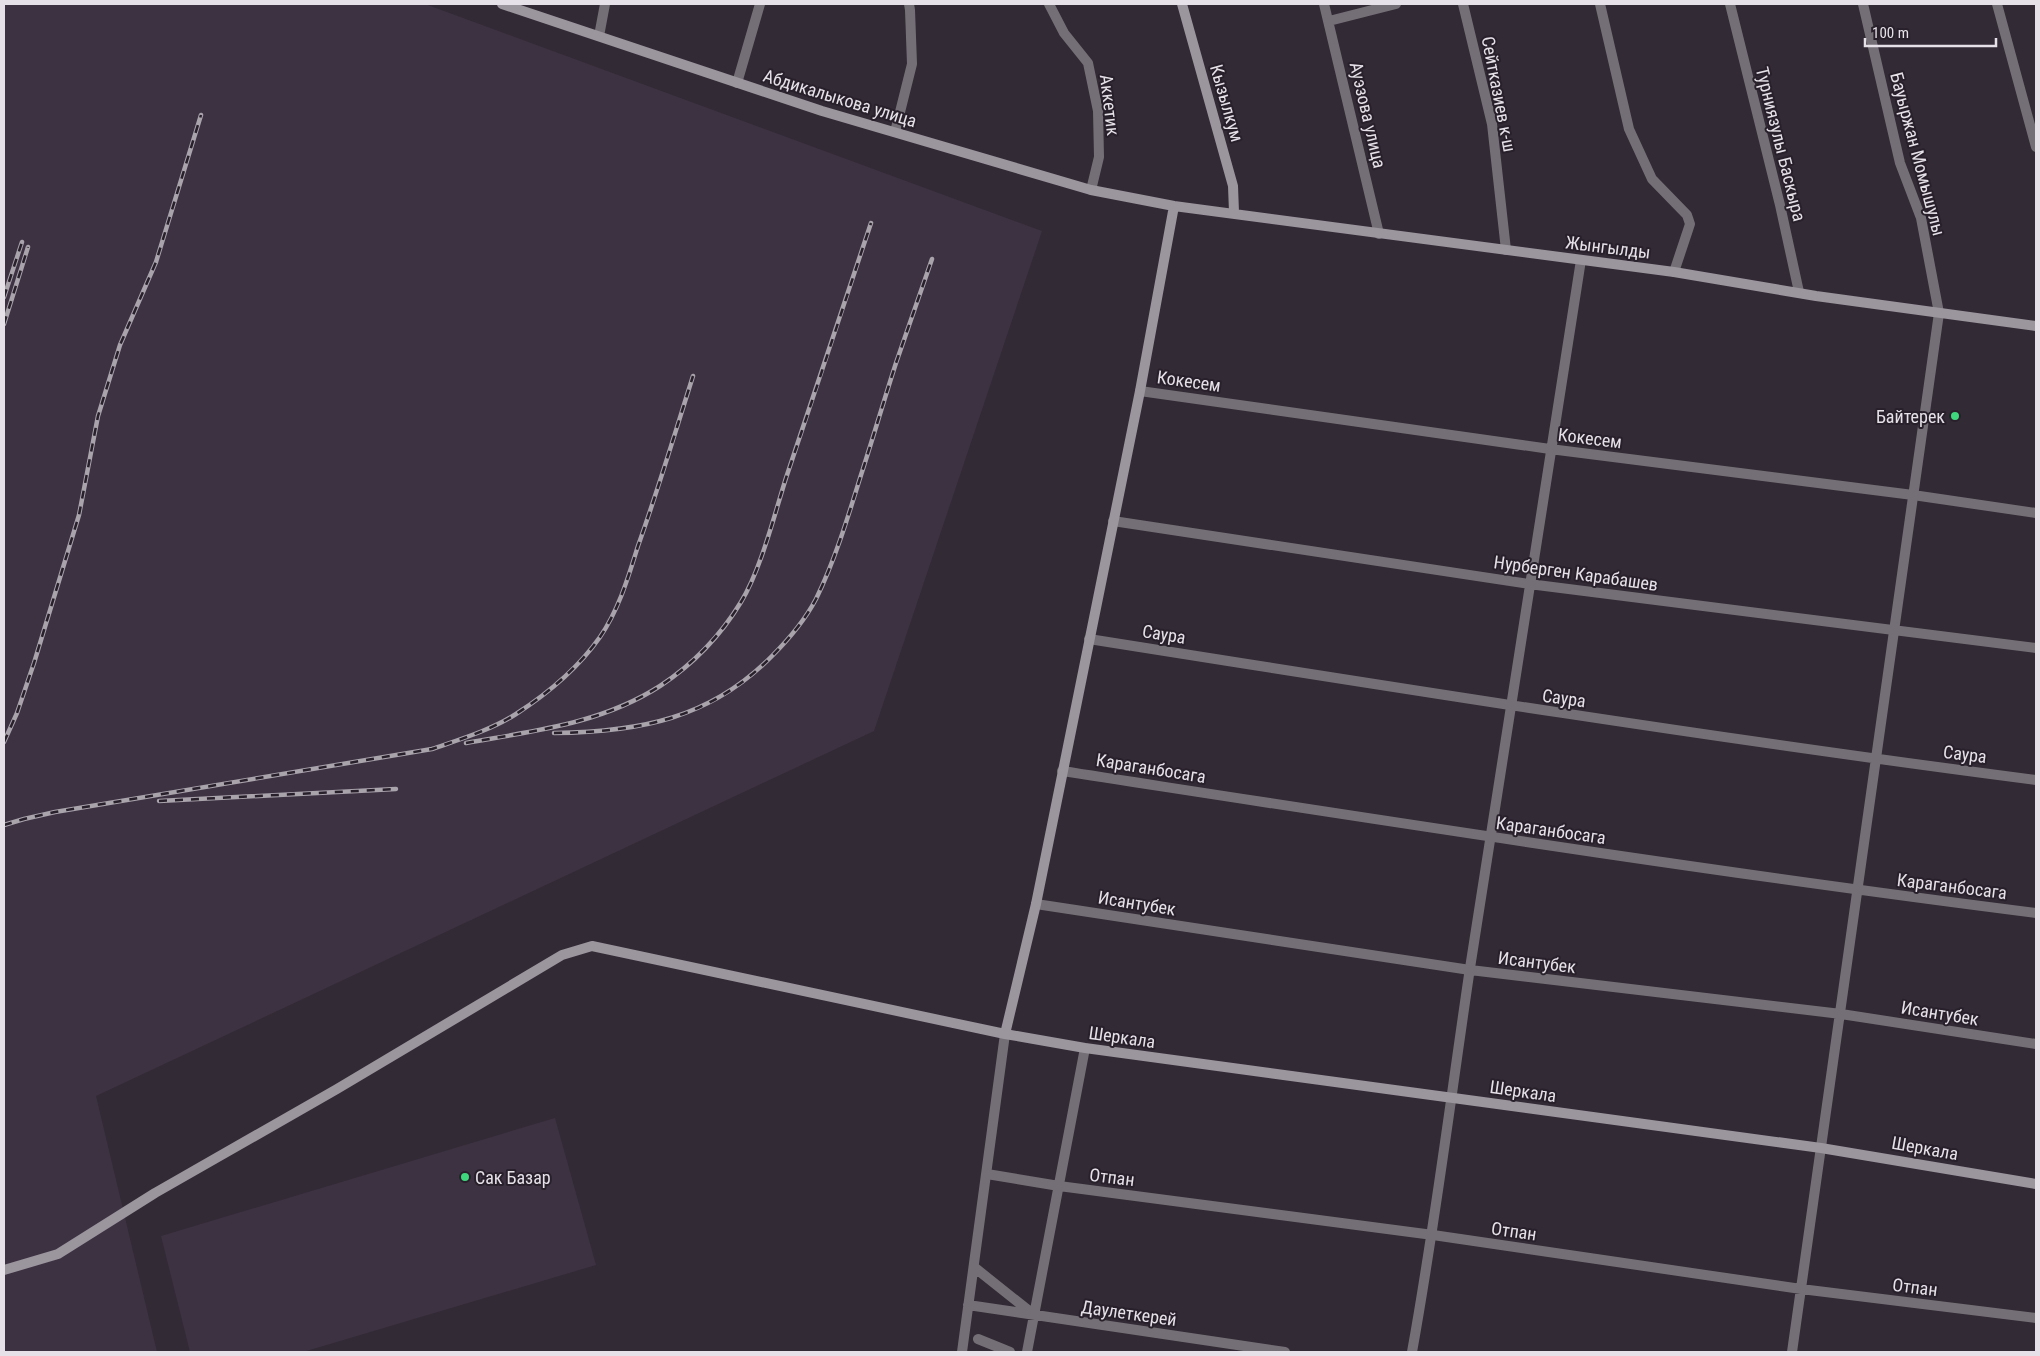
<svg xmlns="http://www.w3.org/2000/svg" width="2040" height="1356" viewBox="0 0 2040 1356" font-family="'Roboto Condensed',sans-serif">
<rect width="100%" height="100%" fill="#322a35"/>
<path fill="#3d3242" d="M4,4H425L1042,231L874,731L96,1096L157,1352H4Z
M555,1118L596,1265L303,1352H190L161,1236Z"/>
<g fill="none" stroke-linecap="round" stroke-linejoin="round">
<path stroke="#746f76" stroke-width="10" d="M1049,4L1064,33L1088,63L1098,111L1099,157L1091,190
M1324,4L1379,234
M1463,4L1492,124L1506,250
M1600,4L1629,129L1652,179L1687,215L1690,224L1674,272
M1730,4L1780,205L1799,292
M1997,4L2036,147
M1329,21L1396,4
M599,36L605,4
M737,83L760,4
M895,132L912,64L910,10L909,4
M1140,391L1550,449L1913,495L2036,513
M1113,521L1529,584L2036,648
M1089,639C1404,689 1719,739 2036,780
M1062,771C1387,821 1711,872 2036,913
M1036,904L1470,970L1841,1014L2036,1044
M987,1174L1059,1186L1433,1235L1801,1289L2036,1318
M974,1267L1033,1314
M968,1305L1285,1352
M978,1339L1010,1352
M962,1352L1005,1034
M1027,1352L1085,1048
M1412,1352C1435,1225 1451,1096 1470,968C1506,732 1542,496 1581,260
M1792,1352L1939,313L1921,218L1900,163L1863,4"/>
<path stroke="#9b959e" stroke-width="10" d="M502,4L822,111L1091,190L1174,206L1674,272L1816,296L2036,326
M1182,4L1233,186L1234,212
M1005,1034L1036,904L1140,391L1174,206
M4,1270L58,1254L155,1193L337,1089L562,955L592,946L1005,1034L1085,1048L1821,1148L2036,1184"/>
<defs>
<path id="rail" d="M4,297L22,242
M4,324L28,247
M554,733C639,732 710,719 772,656C788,640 805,620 816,599C835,560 848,517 861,475C873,438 884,400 896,363C908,328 920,294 932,259
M4,742L17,713L34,663L79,515L98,416L120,345L156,262L201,115
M466,743C533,731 601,724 660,686C692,665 721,635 741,602C761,569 774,516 786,478C815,393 843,308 871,223
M159,801L396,789
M4,825L24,819L55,812L432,749C461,739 491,730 516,714C547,694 579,667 600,637C619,609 628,578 638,546C658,490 675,433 693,376"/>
</defs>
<use href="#rail" stroke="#a9a3ac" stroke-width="4.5"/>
<use href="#rail" stroke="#28202b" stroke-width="2.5" stroke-dasharray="8" stroke-linecap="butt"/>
</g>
<g fill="#3fd77d" stroke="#28202b" stroke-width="2">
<circle cx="1955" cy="416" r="5"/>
<circle cx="465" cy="1177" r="5"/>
</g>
<g text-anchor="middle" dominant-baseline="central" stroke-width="4" stroke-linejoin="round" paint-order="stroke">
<g font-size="18" fill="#e6e1e9" stroke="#28202b">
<text transform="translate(1499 94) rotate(79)">Сейтказиев к-ш</text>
<text transform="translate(840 98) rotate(17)">Абдикалыкова улица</text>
<text transform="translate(1227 103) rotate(74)">Кызылкум</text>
<text transform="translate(1110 105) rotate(83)">Аккетик</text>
<text transform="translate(1368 115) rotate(77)">Ауэзова улица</text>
<text transform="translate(1781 144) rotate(76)">Турниязулы Баскыра</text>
<text transform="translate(1918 154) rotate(75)">Бауыржан Момышулы</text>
<text transform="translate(1608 247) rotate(7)">Жынгылды</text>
<text transform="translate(1189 381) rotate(8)">Кокесем</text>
<text transform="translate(1590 438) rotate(7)">Кокесем</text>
<text transform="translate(1576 573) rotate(8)">Нурберген Карабашев</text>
<text transform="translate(1164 634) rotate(9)">Саура</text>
<text transform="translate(1564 698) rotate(8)">Саура</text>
<text transform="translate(1965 754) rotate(7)">Саура</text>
<text transform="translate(1151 768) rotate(9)">Караганбосага</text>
<text transform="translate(1551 830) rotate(8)">Караганбосага</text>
<text transform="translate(1952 886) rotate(7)">Караганбосага</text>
<text transform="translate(1137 903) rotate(9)">Исантубек</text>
<text transform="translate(1537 962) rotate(7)">Исантубек</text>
<text transform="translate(1940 1013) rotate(9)">Исантубек</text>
<text transform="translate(1122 1037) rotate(8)">Шеркала</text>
<text transform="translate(1523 1091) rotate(8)">Шеркала</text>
<text transform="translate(1925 1148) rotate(10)">Шеркала</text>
<text transform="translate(1112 1177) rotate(7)">Отпан</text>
<text transform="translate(1514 1231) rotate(8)">Отпан</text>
<text transform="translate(1915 1287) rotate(7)">Отпан</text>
<text transform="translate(1129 1313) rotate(8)">Даулеткерей</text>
</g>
<g font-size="18" fill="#e6e1e9" stroke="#28202b" text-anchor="end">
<text x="1945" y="416">Байтерек</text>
<text x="475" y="1177" text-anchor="start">Сак Базар</text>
</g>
</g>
<rect width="2040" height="1356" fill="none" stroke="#e6e1e9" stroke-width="10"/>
<path d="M1865 38v8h131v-8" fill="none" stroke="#e6e1e9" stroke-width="2.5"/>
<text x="1872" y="38" font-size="15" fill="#e6e1e9" stroke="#28202b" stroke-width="4" paint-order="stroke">100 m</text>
</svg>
